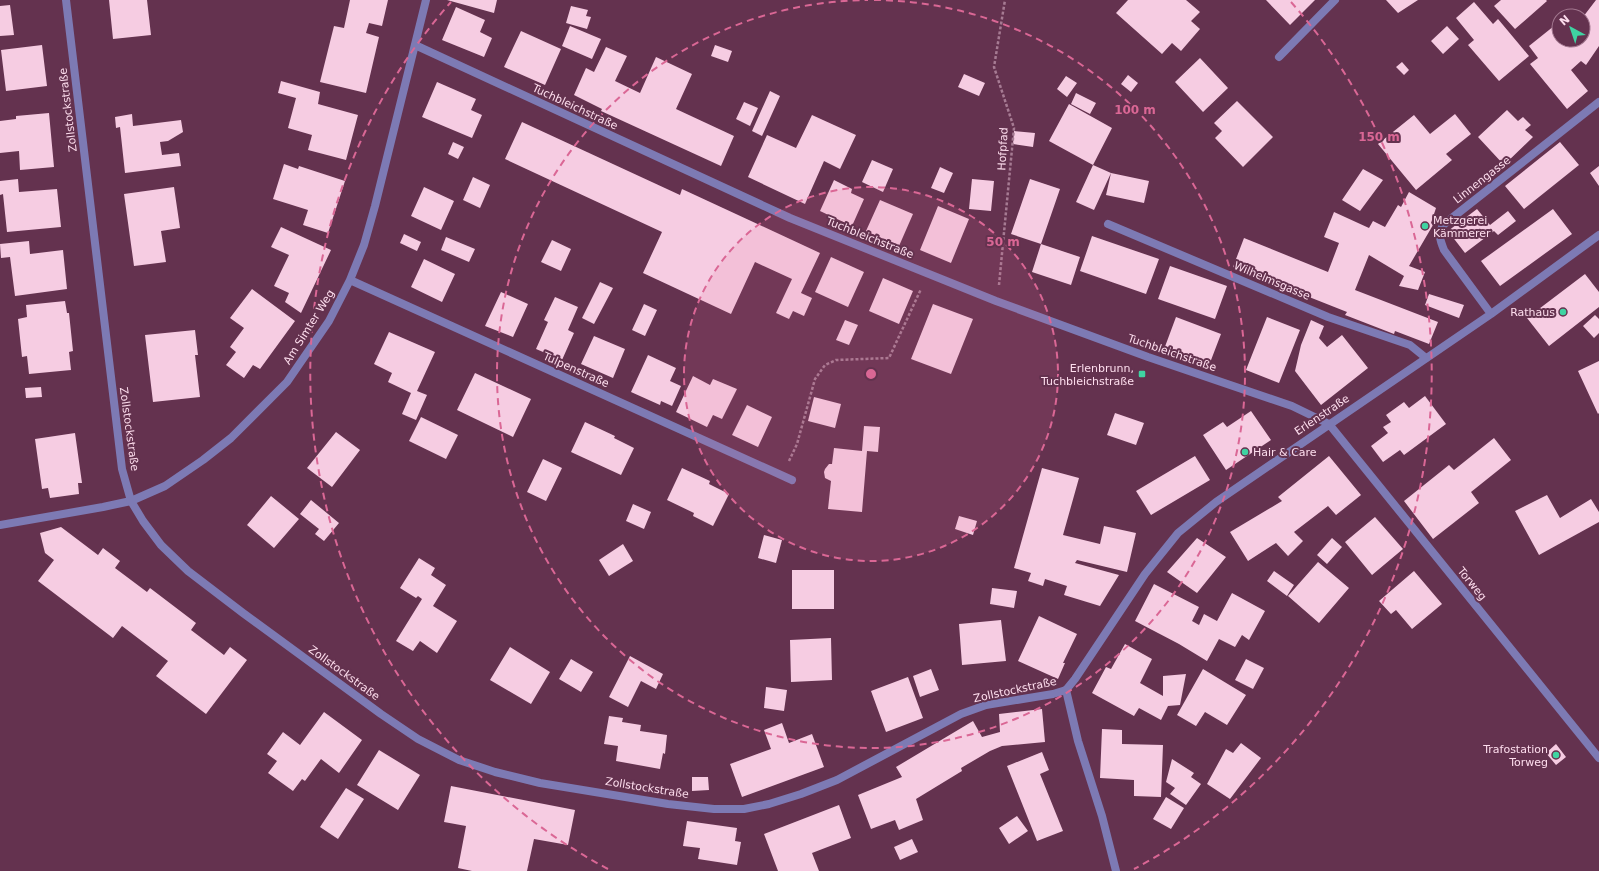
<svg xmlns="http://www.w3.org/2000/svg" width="1599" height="871" viewBox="0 0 1599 871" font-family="'DejaVu Sans',sans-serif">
<rect width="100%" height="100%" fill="#64324f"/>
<path fill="#f6cce2" d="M109,0H147L151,35L113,39Z
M350,0H388L382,26L369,23L366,33L379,37L366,93L320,82L334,26L344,28Z
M447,0H497L494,13Z
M1128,0H1186L1200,12L1191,21L1200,29L1181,51L1172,43L1162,54L1116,13Z
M1266,0H1315L1290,25Z
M1386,0H1418L1398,13Z
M1501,0H1546L1547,1L1515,29L1494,6Z
M1596,0H1599V46L1586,65L1581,61L1571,70L1588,91L1567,109L1530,64L1538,58L1529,46L1559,22V40H1583V17Z
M1474,2L1493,24L1498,19L1529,56L1499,81L1468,45L1474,40L1456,18Z
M10,5L14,35L0,36V6Z
M571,6L588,10L586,16L591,17L587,29L566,23Z
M456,7L485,20L480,32L492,38L484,57L442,40Z
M570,26L601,39L592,59L562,46Z
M1447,26L1459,39L1443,54L1431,41Z
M521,31L561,49L545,85L504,67Z
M42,45L47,86L6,91L1,50Z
M715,45L732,51L728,62L711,56Z
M606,47L627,56L615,81L640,93L656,57L692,74L676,109L734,136L721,166L601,111L602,109L574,95L586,68L594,72Z
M1200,58L1228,88L1203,112L1175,82Z
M1402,62L1409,70L1404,75L1396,67Z
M964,74L985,83L979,96L958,87Z
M1128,75L1138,83L1131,92L1121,84Z
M1066,76L1077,83L1067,97L1057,89Z
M281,81L320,92L318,104L358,115L346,160L308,150L312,135L288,128L296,98L278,93Z
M437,82L476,99L471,110L482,115L472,138L422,117Z
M770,91L780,96L762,136L752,131Z
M1076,93L1096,103L1090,114L1071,104Z
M1237,101L1273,137L1243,167L1215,138L1222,131L1214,123Z
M744,102L758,108L750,126L736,119Z
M1069,104L1112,128L1093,165L1049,141Z
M1507,110L1518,121L1523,117L1531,125L1525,130L1533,137L1504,165L1478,137Z
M49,113L54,167L20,170L19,151L0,153V121L16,119V116Z
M132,114L133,126L181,120L183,132L168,141L160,142L162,155L179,153L181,166L125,173L120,127L116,128L115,117Z
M1455,114L1471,134L1446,154L1452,160L1416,190L1378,144L1414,115L1430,134Z
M812,115L856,135L840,169L824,161L805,204L748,177L767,135L796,148Z
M522,122L680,195L682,189L820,253L801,293L812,298L804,316L793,311L789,319L776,313L792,279L755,262L731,314L643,273L662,232L505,159Z
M1014,131L1035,133L1033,147L1013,144Z
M453,142L464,147L458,159L448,154Z
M1560,142L1579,165L1524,209L1505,186Z
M872,160L893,169L883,192L862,182Z
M284,164L298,169L299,166L345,181L328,233L303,225L308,210L273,199Z
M1093,165L1111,173L1094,210L1076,202Z
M1599,166V186L1590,173Z
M940,167L953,173L944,193L931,188Z
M1363,169L1383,180L1360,211L1342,200Z
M1111,173L1149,181L1144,203L1106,195Z
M473,177L490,185L480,208L463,200Z
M18,179L19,192L57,189L61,227L7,232L3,194L0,195V181Z
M972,179L994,181L991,211L969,209Z
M1030,179L1060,189L1041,244L1011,234Z
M834,180L852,189L851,193L864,199L852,226L820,211Z
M174,187L180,228L161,231L166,262L134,266L124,194Z
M424,187L454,201L441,230L411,216Z
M1409,192L1436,208L1431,223L1433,225L1409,266L1425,272L1418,290L1399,286L1404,276L1369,255L1355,290L1438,322L1429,344L1395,331L1394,334L1345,315L1347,312L1233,267L1244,238L1328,272L1339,243L1324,237L1334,212L1369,228L1373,221L1385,227L1398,205L1401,207Z
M880,200L913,214L899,246L866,231Z
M938,206L969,219L951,263L920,250Z
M1477,209L1490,225L1508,211L1516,221L1498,235L1494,231L1465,253L1448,231Z
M1553,209L1572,234L1500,286L1481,261Z
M281,227L331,250L301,313L285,302L289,293L274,286L289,255L271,247Z
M404,234L421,242L417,251L400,243Z
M1092,236L1159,259L1146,294L1080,271Z
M446,237L475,249L469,262L441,250Z
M552,240L571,249L561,271L541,262Z
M29,241L30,254L63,250L67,289L15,296L10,257L1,258L0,244Z
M1041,244L1080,257L1071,285L1032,272Z
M831,257L864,272L848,307L815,292Z
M424,259L455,274L442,302L411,287Z
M1170,266L1227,286L1215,319L1158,299Z
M1585,274L1599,292V307L1549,346L1527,318Z
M883,278L913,291L899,324L869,311Z
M600,282L613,288L594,324L582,318Z
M252,289L295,321L260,369L253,365L244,378L226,365L236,352L230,347L244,328L230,318Z
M501,292L528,304L513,337L485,326Z
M1429,294L1464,305L1459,318L1425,305Z
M555,297L578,307L568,330L574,333L562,360L536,349L548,322L544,320Z
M65,301L67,313H69L73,351L69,352L71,370L29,374L27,356L22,357L18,319L27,317L26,305Z
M644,304L657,310L645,336L632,330Z
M933,304L973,319L951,374L911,359Z
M1595,315L1599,319V333L1594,338L1583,326Z
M1176,317L1221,334L1208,368L1163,352Z
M1267,317L1300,330L1279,383L1246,370Z
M845,320L858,325L849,345L836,340Z
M1311,320L1324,326L1319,338L1327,347L1342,335L1368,368L1321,405L1295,371L1301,345Z
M195,330L198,355H195L200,397L153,402L145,335Z
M389,332L435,352L417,391L427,395L416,420L402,414L411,393L388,382L392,373L374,364Z
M594,336L625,349L613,378L581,364Z
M648,355L676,368L670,381L681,386L672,406L661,401L660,405L631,392Z
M1599,361V413L1598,414L1578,371Z
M475,373L531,399L513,437L457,410Z
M693,376L710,385L713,379L737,389L722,419L713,415L707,427L676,412Z
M41,387L42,397L26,398L25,388Z
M1425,396L1446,424L1404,455L1400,450L1383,462L1371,446L1388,433L1383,427L1391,422L1386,415L1404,402L1409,408Z
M814,397L841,404L835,428L808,421Z
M747,405L772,417L758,447L732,435Z
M1251,411L1271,440L1226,470L1203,435L1223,422L1227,427Z
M1115,413L1144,423L1136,445L1107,435Z
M421,417L458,435L446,459L409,441Z
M585,422L615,436L614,438L634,448L621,475L571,452Z
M864,426L880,427L878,452L867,451L862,512L828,509L831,481L825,478L824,472L825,469L829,464H832L834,448L862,451Z
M336,432L360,450L332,487L307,468Z
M75,433L82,483H78L79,494L50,498L48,488L42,489L35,439Z
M1494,438L1511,460L1471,492L1479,503L1433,539L1404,501L1449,465L1454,470Z
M1195,456L1210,480L1151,515L1136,491Z
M1329,456L1361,495L1336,515L1328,506L1294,532L1303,541L1288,556L1276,543L1248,561L1230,532L1282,501L1278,497Z
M543,459L562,468L546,501L527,492Z
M682,468L710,481L709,484L729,494L713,526L693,516L694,513L667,500Z
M1042,468L1079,478L1063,535L1100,544L1104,526L1136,533L1127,572L1077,560L1075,563L1119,575L1100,606L1064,595L1067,586L1045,579L1043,586L1028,581L1031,573L1014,568Z
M1547,495L1560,518L1591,499L1599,512V522L1539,555L1515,511Z
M271,496L299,519L274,548L247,525Z
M311,500L339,523L324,541L315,534L319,529L300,514Z
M633,504L651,512L644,529L626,521Z
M959,516L977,521L973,535L955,529Z
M1375,517L1403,549L1372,575L1345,542Z
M61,527L98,555L103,548L120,561L115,568L147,592L150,588L196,623L191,630L224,655L230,647L247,660L206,714L156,676L168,661L122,626L113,638L38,581L54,560L45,553L40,533Z
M764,535L782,540L776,563L758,558Z
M1197,538L1226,557L1197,593L1167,572Z
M1332,538L1342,547L1327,564L1317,555Z
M623,544L633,561L609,576L599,560Z
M419,558L435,568L431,575L446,585L433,606L457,621L437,653L420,641L413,651L396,641L422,599L418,596L416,598L400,588Z
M1318,562L1349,588L1319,623L1288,596Z
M792,570H834V609H792Z
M1274,571L1294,585L1287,596L1267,581Z
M1414,571L1442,604L1412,629L1396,610L1391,614L1379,601Z
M1154,584L1199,607L1192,621L1199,625L1204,614L1217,621L1232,593L1265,611L1249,640L1242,635L1235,647L1219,639L1207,661L1179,644L1135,621Z
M992,588L1017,591L1014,608L990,604Z
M1039,616L1077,634L1063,663H1065L1058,679L1018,661Z
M1001,620L1006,661L962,665L959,624Z
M831,638L832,680L791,682L790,640Z
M1125,644L1152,659L1140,683L1163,696V676L1186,674L1180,705L1168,706L1161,720L1139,708L1134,716L1092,693L1106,667L1111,669Z
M510,647L550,672L531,704L490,680Z
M630,656L663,674L656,689L641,681L628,707L609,697Z
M571,659L593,672L581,692L559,679Z
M1246,659L1264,668L1253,689L1235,680Z
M931,669L939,690L920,697L913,676Z
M1203,669L1246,695L1227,725L1205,712L1196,726L1177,715Z
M908,677L923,718L886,732L871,691Z
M766,687L787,690L784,711L764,708Z
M1042,709L1045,742L1002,746L990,751L961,768L962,771L916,799L923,820L899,830L895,820L871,829L858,795L902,777L896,767L973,721L982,737L1000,732L999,714Z
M324,712L362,740L339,773L321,759L305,781L302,779L293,791L268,773L277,761L267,754L283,732L300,745Z
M609,716L623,718L622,722L641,725L640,731L667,735L665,754L663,753L660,769L616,761L618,746L604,744Z
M782,723L789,743L812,734L824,767L742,797L730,764L771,749L764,730Z
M1102,729L1122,730V744L1163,745L1161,797L1134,796V780L1100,778Z
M1241,743L1261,758L1230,799L1207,784L1226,749L1233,753Z
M1556,744L1566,757L1556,765L1546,753Z
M379,750L420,775L398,810L357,785Z
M1042,752L1049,770L1040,774L1063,831L1037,841L1007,766Z
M1172,759L1194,773L1191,777L1201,784L1186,805L1170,794L1175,788L1166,782Z
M692,777H708L709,790L692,791Z
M451,786L575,810L568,845L534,839L527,871H472L458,868L466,826L444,822Z
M346,788L364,799L338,839L320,827Z
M1166,797L1184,808L1171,829L1153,819Z
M839,805L851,838L812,853L819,871H778L764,834Z
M1017,816L1028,831L1009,844L999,828Z
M687,821L737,828L735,841L741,842L737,865L698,859L700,848L683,846Z
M912,839L918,852L900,860L894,847Z"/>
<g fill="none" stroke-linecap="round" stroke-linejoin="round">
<path stroke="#a67b93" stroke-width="2.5" stroke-dasharray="3 2" stroke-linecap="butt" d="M999,285L1014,128L994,67L1005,0
M789,461L797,444L815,379L825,365L836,360L889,358L921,289"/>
<path stroke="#7d7ab4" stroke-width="8" d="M1279,57L1335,0
M1108,224L1328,317L1410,345L1426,358
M0,525L103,507L131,501
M1066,690L1078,741L1102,816L1116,871"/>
<path stroke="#7d7ab4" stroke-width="8" d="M66,0L122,469L131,501L143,521L161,545L188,571L243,613L381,714L418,739L459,760L495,772L540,783L668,804L714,809H744L769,804L801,794L837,780L961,714L986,705L1053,694L1066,690L1075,679L1145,574L1178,533L1216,502L1491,314L1599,235
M415,45L790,218L996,301L1148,357L1292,406L1329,424L1599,758
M350,280L792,480
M1491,314L1444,250C1440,240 1438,235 1443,225L1599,102
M131,501L165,486L203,460L231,438L287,382L329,321L350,280L364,245L375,206L426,0"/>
</g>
<circle cx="871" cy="374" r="187" fill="#da6795" fill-opacity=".12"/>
<g fill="none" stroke="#da6795" stroke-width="2" stroke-dasharray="7 5">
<circle cx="871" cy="374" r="187"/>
<path d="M874 0A374 374 0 1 1 868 0"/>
<path d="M608 869A561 561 0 0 1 451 2M1291 2A561 561 0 0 1 1134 869"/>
</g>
<g fill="#3fd4a2" stroke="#64324f" stroke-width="1.5">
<circle cx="1425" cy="226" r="4"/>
<circle cx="1563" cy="312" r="4"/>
<rect x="1138" y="370" width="8" height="8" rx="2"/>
<circle cx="1245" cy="452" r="4"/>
<circle cx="1556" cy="755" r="4"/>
</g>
<g text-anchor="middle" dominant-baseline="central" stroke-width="4" stroke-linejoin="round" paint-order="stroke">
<g font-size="11" fill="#fddded" stroke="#64324f">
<text transform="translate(575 107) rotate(25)">Tuchbleichstraße</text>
<text transform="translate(68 110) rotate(-97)">Zollstockstraße</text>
<text transform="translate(1003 149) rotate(-87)">Hofpfad</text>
<text transform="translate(1482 180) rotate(-38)">Linnengasse</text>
<text transform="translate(870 238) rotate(22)">Tuchbleichstraße</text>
<text transform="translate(1272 281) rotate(23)">Wilhelmsgasse</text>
<text transform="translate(309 327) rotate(-58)">Am Simter Weg</text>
<text transform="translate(1172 353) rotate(19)">Tuchbleichstraße</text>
<text transform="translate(576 370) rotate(24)">Tulpenstraße</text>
<text transform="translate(1322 415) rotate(-34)">Erlenstraße</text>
<text transform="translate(129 429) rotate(82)">Zollstockstraße</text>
<text transform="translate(1472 584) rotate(51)">Torweg</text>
<text transform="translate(344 673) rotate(36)">Zollstockstraße</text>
<text transform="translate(1015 690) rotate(-12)">Zollstockstraße</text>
<text transform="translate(647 788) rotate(9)">Zollstockstraße</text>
</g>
<g font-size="11" fill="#fddded" stroke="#64324f" text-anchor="end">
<text x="1433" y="220" text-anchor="start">Metzgerei<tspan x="1433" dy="13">Kämmerer</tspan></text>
<text x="1555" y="312">Rathaus</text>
<text x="1134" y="368">Erlenbrunn,<tspan x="1134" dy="13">Tuchbleichstraße</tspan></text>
<text x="1253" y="452" text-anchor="start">Hair &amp; Care</text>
<text x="1548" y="749">Trafostation<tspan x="1548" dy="13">Torweg</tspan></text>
</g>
</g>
<circle cx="871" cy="374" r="6" fill="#da6795" stroke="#64324f" stroke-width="2"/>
<g font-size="12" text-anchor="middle" font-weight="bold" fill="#da6795" stroke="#64324f" stroke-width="4" stroke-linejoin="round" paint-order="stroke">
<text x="1135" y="114">100 m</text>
<text x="1379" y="141">150 m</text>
<text x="1003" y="246">50 m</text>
</g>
<g transform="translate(1571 28) rotate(320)"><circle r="19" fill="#64324f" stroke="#a1768e"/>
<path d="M0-3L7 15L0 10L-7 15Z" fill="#3fd4a2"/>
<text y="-6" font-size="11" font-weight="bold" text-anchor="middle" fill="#fddded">N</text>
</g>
</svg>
